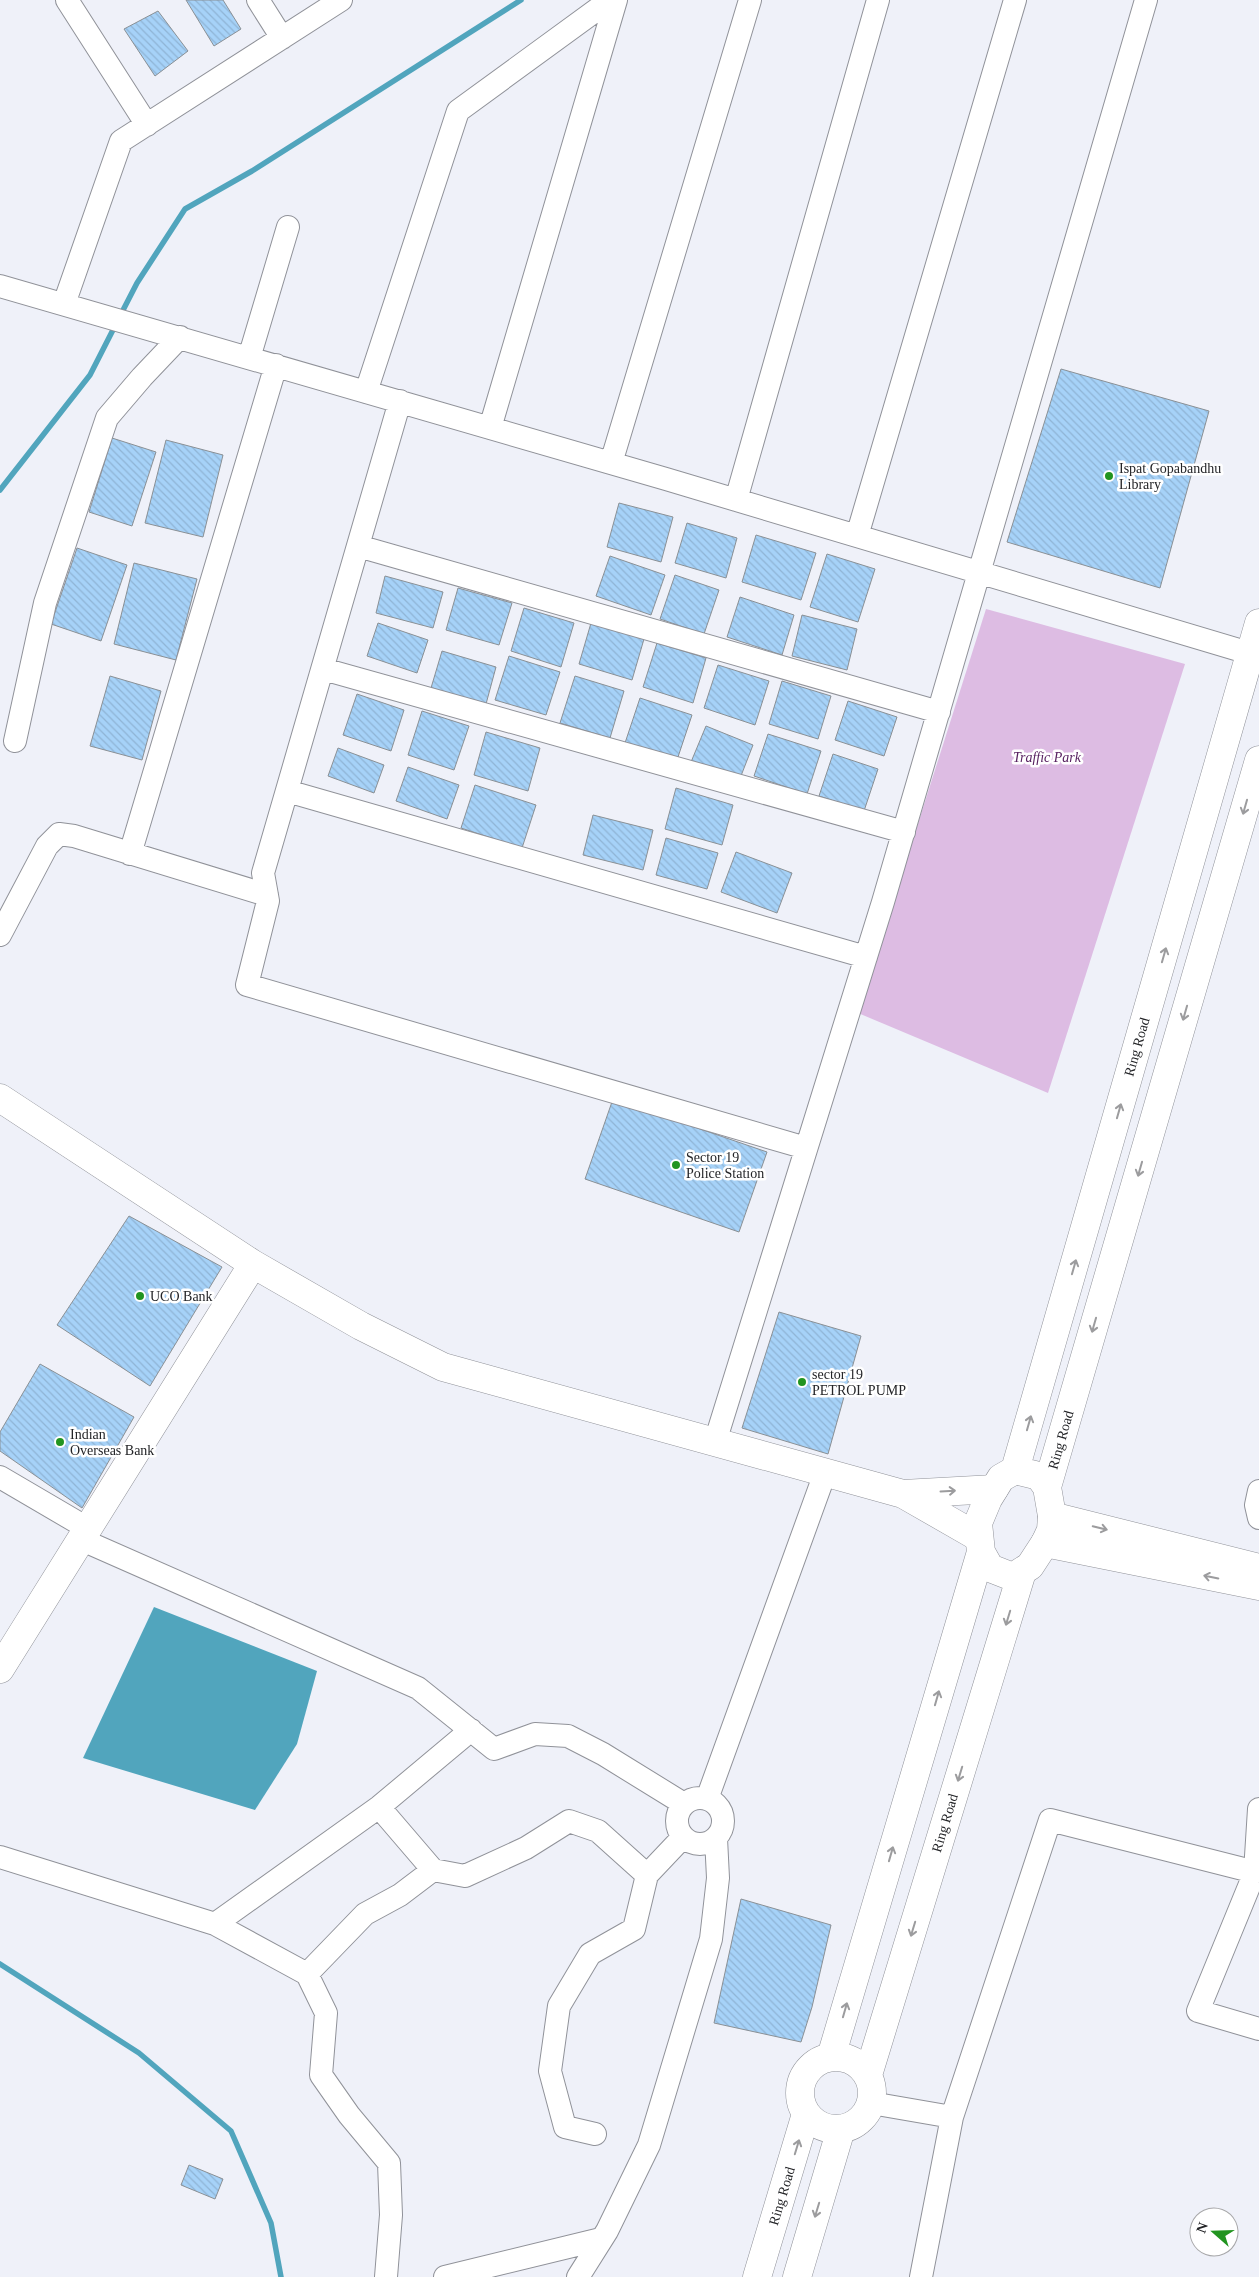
<svg xmlns="http://www.w3.org/2000/svg" width="1259" height="2277" viewBox="0 0 1259 2277" font-family="'Times New Roman',serif">
<defs>
<pattern id="building-back-hatch" width="6" height="6" patternUnits="userSpaceOnUse" patternTransform="scale(1.25)"><rect width="6" height="6" fill="#a6d2f8"/><path d="M-1 5l2 2M0 0l6 6M5-1l2 2" fill="none" stroke="#8fb4d5"/></pattern>
</defs>
<rect width="100%" height="100%" fill="#eff1f9"/>
<path fill="#ddbce3" d="M986,609L1185,664L1048,1093L858,1013Z"/>
<path fill="#51a5bd" d="M154,1607L317,1671L297,1744L255,1810L83,1758Z"/>
<g fill="none" stroke-linecap="round" stroke-linejoin="round">
<path stroke="#51a5bd" stroke-width="5.5" d="M120,316L137,283L185,209L252,171L521,0
M0,490L90,375L116,324
M0,1964L139,2053L231,2131L271,2223L281,2277"/>
</g>
<path fill="url(#building-back-hatch)" stroke="#8a9095" d="M186,0H223L241,29L214,46Z
M158,11L188,51L155,76L124,29Z
M1061,369L1209,411L1160,588L1007,542Z
M112,438L156,452L132,526L89,512Z
M166,440L223,455L203,537L145,523Z
M619,503L673,517L661,562L607,547Z
M687,523L737,538L726,578L675,563Z
M756,535L816,553L801,600L742,582Z
M77,548L127,565L101,641L51,624Z
M827,554L875,569L858,622L810,607Z
M610,556L665,575L651,615L596,596Z
M134,563L197,579L176,660L114,644Z
M675,575L719,590L704,634L660,619Z
M385,576L443,592L433,628L376,613Z
M458,588L512,603L499,645L446,630Z
M740,597L794,615L782,655L727,637Z
M524,608L574,623L561,667L511,651Z
M802,615L857,629L847,670L792,656Z
M378,623L428,640L417,673L367,656Z
M591,623L644,639L632,680L579,664Z
M657,643L706,658L693,703L643,687Z
M442,651L496,667L486,704L431,688Z
M509,656L560,672L546,715L495,700Z
M718,665L769,681L755,725L704,708Z
M110,676L161,691L142,760L90,746Z
M575,676L624,691L610,738L560,723Z
M782,681L831,696L818,739L769,724Z
M357,694L404,710L391,751L343,735Z
M640,698L692,715L677,760L625,743Z
M848,701L897,717L884,756L835,740Z
M422,711L469,726L454,770L408,755Z
M706,726L753,745L739,781L691,762Z
M486,732L540,748L528,791L474,775Z
M768,734L821,751L807,794L754,776Z
M338,748L384,765L374,793L328,776Z
M833,754L878,769L864,811L819,796Z
M408,767L459,785L447,819L396,801Z
M475,785L536,805L522,848L461,828Z
M676,788L733,805L722,845L665,829Z
M593,815L653,830L643,870L583,855Z
M666,838L718,853L707,889L656,875Z
M736,852L792,873L777,913L721,892Z
M613,1099L767,1152L739,1232L585,1179Z
M129,1216L222,1267L150,1386L57,1325Z
M779,1312L861,1336L828,1454L742,1428Z
M40,1364L134,1417L82,1508L0,1451V1432Z
M741,1899L831,1925L812,2007L801,2042L714,2023Z
M189,2165L223,2179L215,2199L181,2185Z"/>
<g fill="none" stroke-linecap="round" stroke-linejoin="round">
<defs>
<path id="minor" d="M67,0L147,125
M258,0L282,38
M0,286L666,479L1259,656
M64,304L121,141L341,0
M249,358L288,227
M366,392L458,111L610,0
M400,401L263,873L268,901L247,985L806,1148
M490,428L616,0
M611,463L750,0
M736,500L878,0
M857,536L1015,0
M358,546L939,712
M323,669L904,832
M15,741L45,603L107,418L142,377L180,337
M287,791L866,957
M130,854L276,365
M0,935L47,846L59,834L74,836L267,895
M715,1442L883,902L1146,0
M0,1477L87,1528
M1259,1491L1256,1505L1259,1518
M80,1539L418,1688L494,1749L535,1734L568,1736L603,1754L684,1804
M677 1821a23 23 0 1 1 46 0a23 23 0 1 1-46 0Z
M707,1799L825,1473
M379,1807L433,1870
M1259,1809L1255,1872L1198,2011L1259,2029
M0,1857L215,1924
M647,1875L683,1837
M307,1974L215,1924L379,1807L471,1730
M871,2103L952,2117L1050,1820L1255,1872
M386,2277L391,2215L389,2163L349,2115L321,2075L326,2013L307,1974L365,1914L400,1895L433,1870L465,1876L526,1848L569,1821L598,1831L647,1875L634,1929L590,1954L559,2006L550,2071L565,2127L595,2134
M445,2277L601,2239
M578,2277L607,2231L649,2145L711,1939L718,1878L716,1838
M921,2277L952,2117"/>
<path id="tertiary" d="M0,1098L253,1264L361,1326L443,1367L903,1494L978,1537
M903,1494L994,1489
M1052,1516L1259,1568
M1045,1543L1259,1586
M0,1669L253,1264"/>
<path id="primary" d="M1015,1470L1259,623
M1015,1470L1039,1476L1047,1487L1052,1516L1051,1530L1045,1543L1030,1566L1013,1577L990,1568L981,1552L978,1523L988,1499L1001,1478Z
M1047,1487L1259,760
M831,2057L981,1552
M800 2093a36 36 0 1 1 72 0a36 36 0 1 1-72 0Z
M868,2075L1022,1572
M757,2277L806,2114
M797,2277L841,2129"/>
</defs>
<use href="#minor" stroke="#909299" stroke-width="24"/>
<use href="#tertiary" stroke="#909299" stroke-width="29"/>
<use href="#primary" stroke="#909299" stroke-width="29"/>
<use href="#minor" stroke="#fff" stroke-width="22"/>
<use href="#tertiary" stroke="#fff" stroke-width="28"/>
<use href="#primary" stroke="#fff" stroke-width="28"/>
</g>
<defs><path id="oneway-shaft" d="M-6 0H5M1.5-3L5.5 0L1.5 3" fill="none" stroke-width="1.6" stroke-linecap="round" stroke-linejoin="round" transform="scale(1.25)"/></defs>
<g stroke="#9c9c9e">
<use href="#oneway-shaft" transform="translate(1245 807) rotate(106)"/>
<use href="#oneway-shaft" transform="translate(1164 955) rotate(-74)"/>
<use href="#oneway-shaft" transform="translate(1185 1013) rotate(106)"/>
<use href="#oneway-shaft" transform="translate(1119 1111) rotate(-74)"/>
<use href="#oneway-shaft" transform="translate(1140 1169) rotate(106)"/>
<use href="#oneway-shaft" transform="translate(1074 1267) rotate(-74)"/>
<use href="#oneway-shaft" transform="translate(1094 1325) rotate(106)"/>
<use href="#oneway-shaft" transform="translate(1029 1423) rotate(-74)"/>
<use href="#oneway-shaft" transform="translate(948 1491) rotate(-3)"/>
<use href="#oneway-shaft" transform="translate(1100 1528) rotate(14)"/>
<use href="#oneway-shaft" transform="translate(1211 1577) rotate(-169)"/>
<use href="#oneway-shaft" transform="translate(1008 1618) rotate(107)"/>
<use href="#oneway-shaft" transform="translate(937 1698) rotate(-74)"/>
<use href="#oneway-shaft" transform="translate(960 1774) rotate(107)"/>
<use href="#oneway-shaft" transform="translate(891 1854) rotate(-74)"/>
<use href="#oneway-shaft" transform="translate(913 1929) rotate(107)"/>
<use href="#oneway-shaft" transform="translate(845 2010) rotate(-74)"/>
<use href="#oneway-shaft" transform="translate(797 2147) rotate(-73)"/>
<use href="#oneway-shaft" transform="translate(817 2210) rotate(107)"/>
</g>
<g fill="#229420" stroke="#fff" stroke-width="2">
<circle cx="1109" cy="476" r="5"/>
<circle cx="676" cy="1165" r="5"/>
<circle cx="140" cy="1296" r="5"/>
<circle cx="802" cy="1382" r="5"/>
<circle cx="60" cy="1442" r="5"/>
</g>
<g text-anchor="middle" dominant-baseline="central" stroke-width="5" stroke-linejoin="round" paint-order="stroke">
<g font-size="14" fill="#232427" stroke="#fff" text-anchor="start">
<text x="1119" y="468">Ispat Gopabandhu<tspan x="1119" dy="16">Library</tspan></text>
<text x="686" y="1157">Sector 19<tspan x="686" dy="16">Police Station</tspan></text>
<text x="150" y="1296">UCO Bank</text>
<text x="812" y="1374">sector 19<tspan x="812" dy="16">PETROL PUMP</tspan></text>
<text x="70" y="1434">Indian<tspan x="70" dy="16">Overseas Bank</tspan></text>
</g>
<g font-size="14" font-style="italic" fill="#582261" stroke="#fff">
<text x="1047" y="757">Traffic Park</text>
</g>
<g font-size="14" fill="#232427" stroke="#fff">
<text transform="translate(1137 1047) rotate(-74)">Ring Road</text>
<text transform="translate(1061 1440) rotate(-74)">Ring Road</text>
<text transform="translate(945 1823) rotate(-73)">Ring Road</text>
<text transform="translate(782 2196) rotate(-73)">Ring Road</text>
</g>
</g>
<g transform="translate(1214 2232) rotate(290)"><circle r="24" fill="#ffffff" stroke="#a7a7a9"/>
<path d="M0-4L9 19L0 12L-9 19Z" fill="#229420"/>
<text y="-8" font-size="14" font-weight="bold" text-anchor="middle" fill="#232427">N</text>
</g>
</svg>
